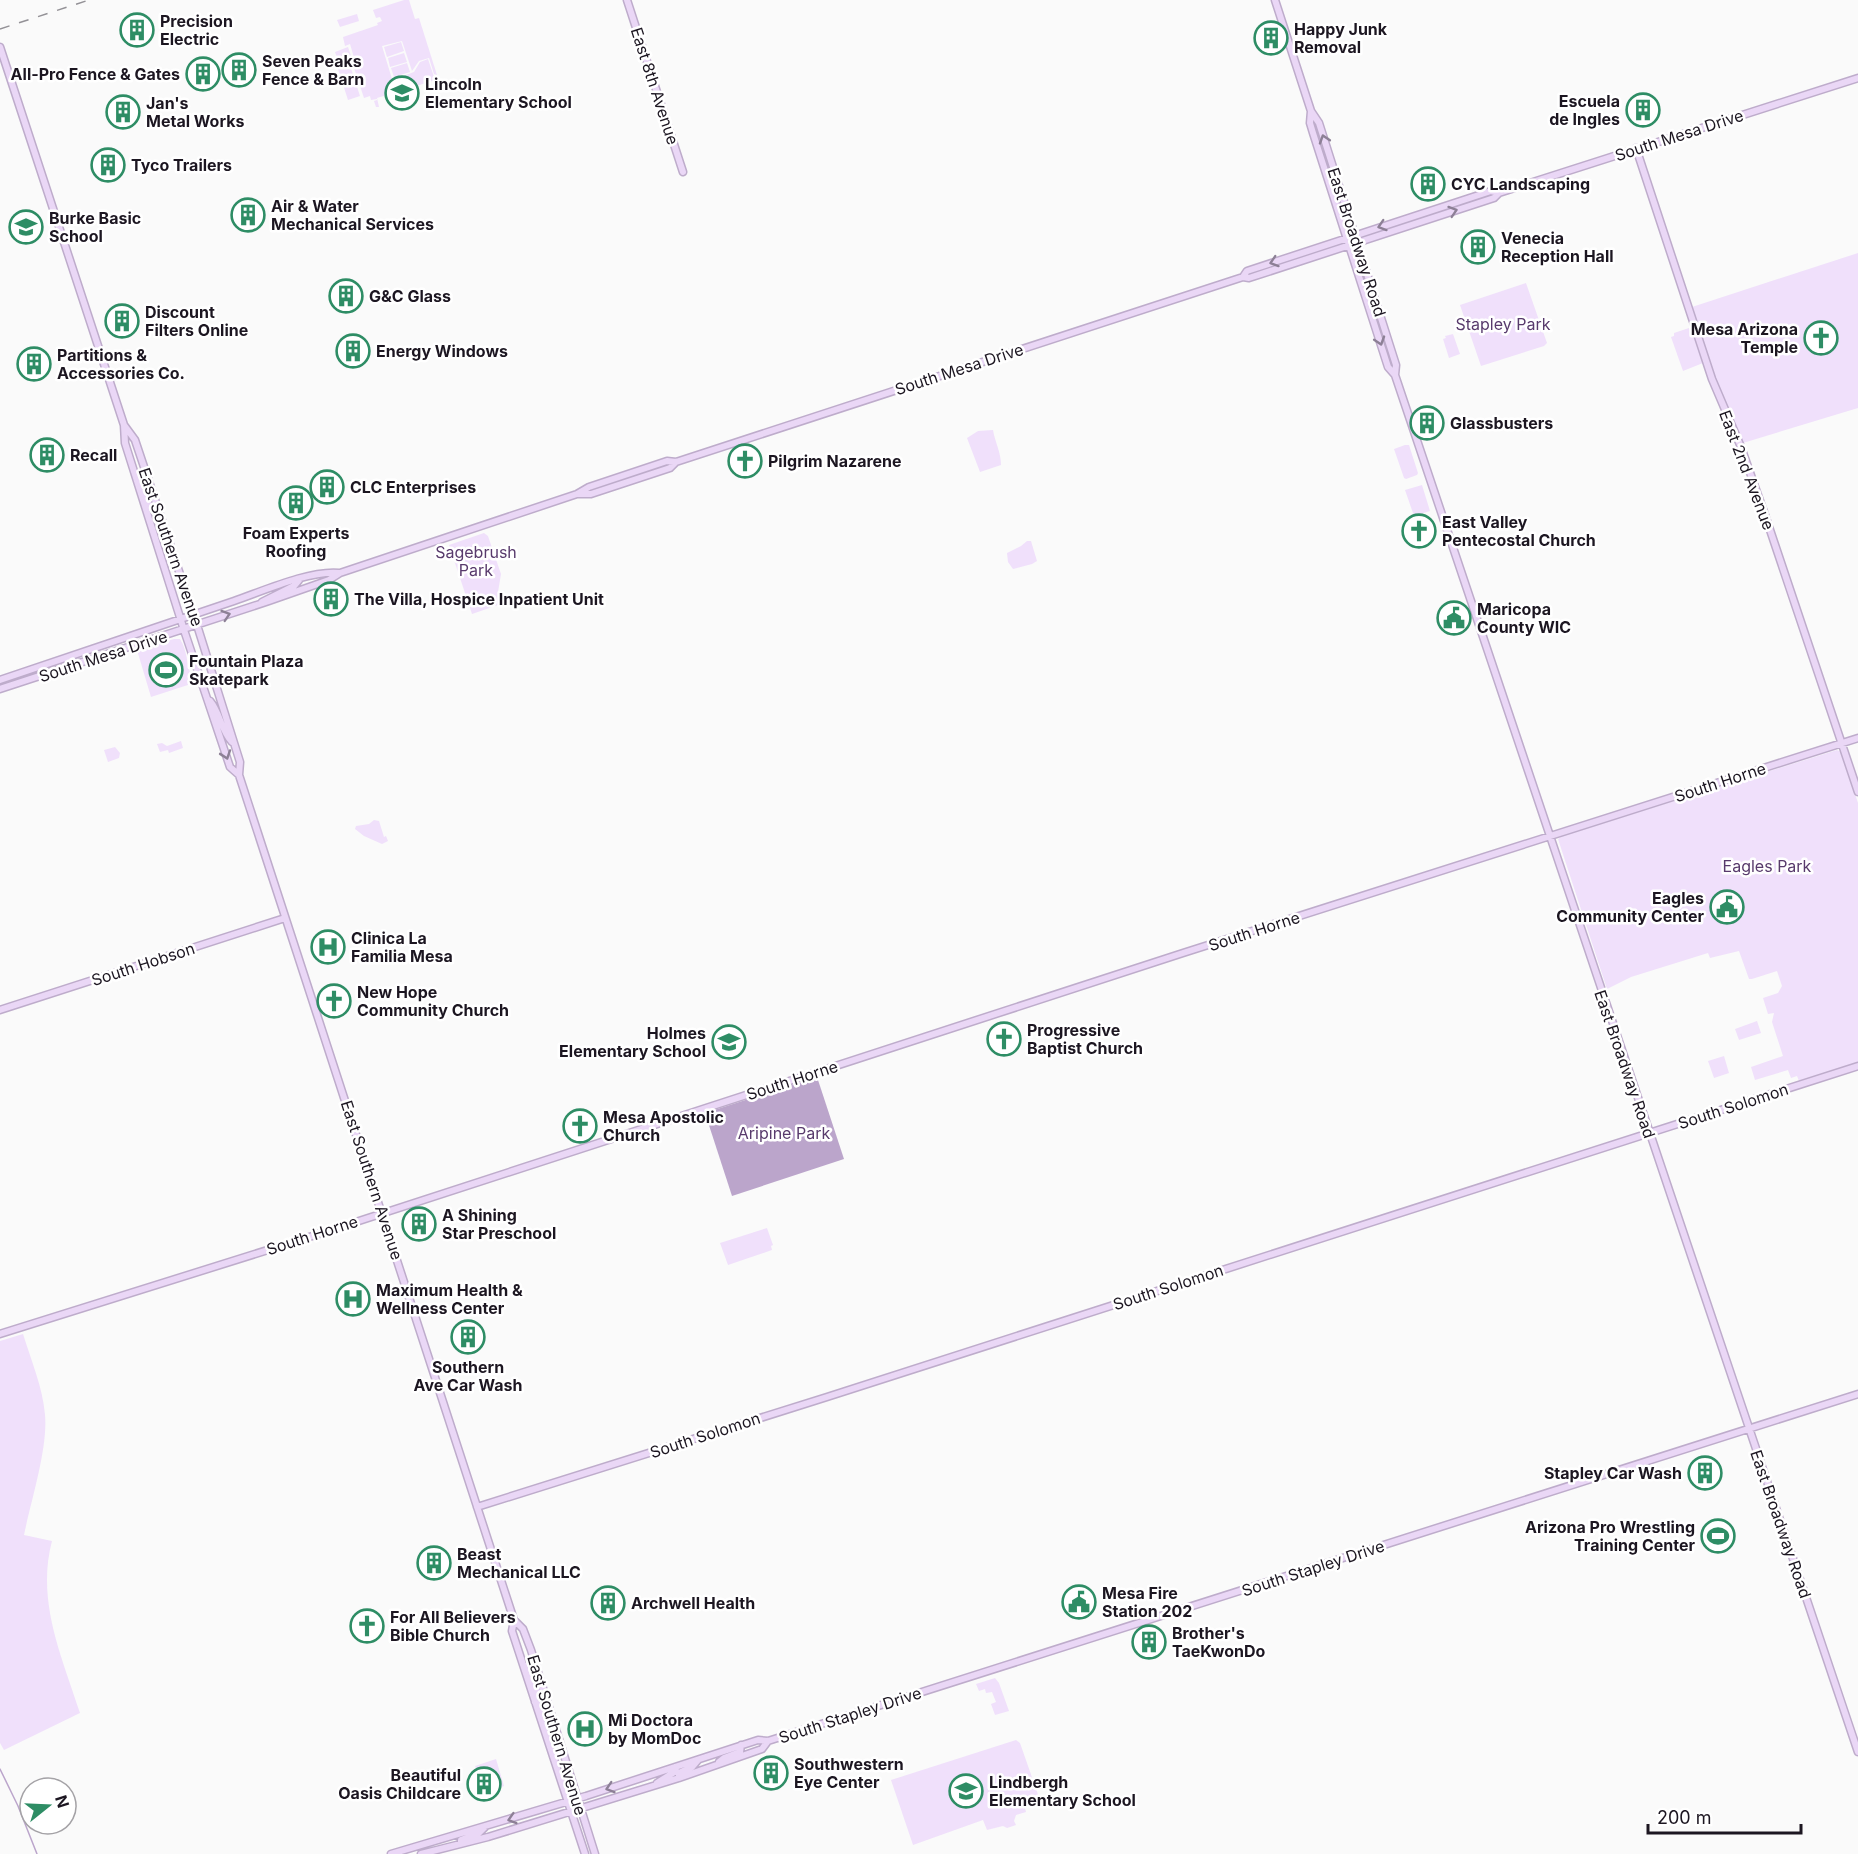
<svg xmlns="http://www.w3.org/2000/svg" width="1858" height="1854" viewBox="0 0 1858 1854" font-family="Inter,sans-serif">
<rect width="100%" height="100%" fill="#fafafa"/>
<path fill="#f0e0fb" d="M404,0H409L415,19L419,18L437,75L434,74L429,58L419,61L412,71L402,41L382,46L392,79L396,78L400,91L377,98L379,107H376L374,101L377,100V99L371,100L370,96L364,98L352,62L355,61L350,44L345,46L343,37L378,25L377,23L382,21L380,17L376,18L373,10Z
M357,14L359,21L340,27L337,20Z
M401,42L404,51L387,57L384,47Z
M348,47L352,59L339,63L335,52Z
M404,53L407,62L390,67L388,58Z
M428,59L435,80L407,89L403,76L414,72L420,62Z
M349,62L360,96L348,100L337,66Z
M407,63L410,72L394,77L391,68Z
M1858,253V408L1743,443L1722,398L1692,307Z
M1526,283L1547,343L1544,346L1481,366L1460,305Z
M1689,328L1694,335L1703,363L1683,371L1671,337L1674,336V333Z
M1453,334L1460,354L1449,358L1443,339L1446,338L1445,336Z
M993,430C995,442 1001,452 1001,465L980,472L967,438L978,431Z
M1405,445H1409L1418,473L1417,475L1406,479L1404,478L1394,449Z
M1422,485L1430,511L1414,516L1405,490Z
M484,533L488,536L501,574L498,592L501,604L472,614L449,545Z
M1027,541H1031L1037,561L1032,564L1013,569L1008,562L1007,553L1021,546Z
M174,639H180C188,651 187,670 194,683L151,697L137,650Z
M181,741L183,748L169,753L168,750L160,752L157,744L162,743L167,746Z
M115,747L120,753L119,758L108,762L104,750Z
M1837,750L1841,752L1858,803V1062L1799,1081L1797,1076L1791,1078L1788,1070L1755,1080L1751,1067L1783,1056L1772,1022L1774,1013L1768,1014L1763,998L1778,993L1782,986L1777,971L1752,979H1749L1739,951L1710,958L1708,953L1631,977L1607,989L1558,839L1562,836Z
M374,820L379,821L384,837L386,836L388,841L382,844L364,836L355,829L356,826L369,824Z
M1757,1021L1761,1033L1739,1040L1735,1029Z
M1724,1056L1729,1073L1714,1078L1708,1061Z
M767,1228L773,1245L771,1246L772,1250L728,1265L720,1243Z
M23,1334C31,1360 43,1388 45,1415C48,1448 31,1501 24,1535L52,1541C36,1601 62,1657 80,1713L4,1750L0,1743V1341Z
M995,1678L999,1683L1009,1711L995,1715L991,1704L996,1702L992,1692L986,1693L985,1689L979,1691L976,1684Z
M1016,1740L1020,1743L1041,1803L1025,1808L1026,1812L1016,1815L1014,1821L1016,1825L1007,1828L1003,1826L987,1830L983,1820L913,1845L891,1780Z
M496,1759L504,1786L496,1789L490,1774L480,1777L475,1766Z"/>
<path fill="#bba5cb" d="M814,1078L818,1080L844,1159L732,1196L705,1113Z"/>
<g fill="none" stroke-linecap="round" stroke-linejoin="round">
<path stroke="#bba5cb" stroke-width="1.5" d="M0,1769L18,1806L37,1854"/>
<defs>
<path id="secondary" d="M627,0L683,172
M1275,0L1311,111L1319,123L1396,365L1395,375
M0,47L124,425L125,443L184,630L230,767L239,775
M1311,111L1310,123L1313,133L1388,367L1395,375L1858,1752
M1636,148L1712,379L1741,447L1765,515L1858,792
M1243,277L1247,271L1491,191L1499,193
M124,425L135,440L197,625L240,762L239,775L511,1611L514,1620L523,1629L531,1650L595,1854
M139,476L149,505L152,509L159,511
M578,494H591L670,468L676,462
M262,602L294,586L299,580
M0,680C78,654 156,627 234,601C263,591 310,570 339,573
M0,689L269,601L329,580L340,573L577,494L589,487L667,461L676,462L1243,277L1249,278L1494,198L1499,193L1858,78
M210,701C220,713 221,730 232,742
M0,1010L285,918
M0,1334L322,1233L1183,953L1858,738
M477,1507L827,1397L1858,1066
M514,1620L512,1631L585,1854
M528,1665L538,1694L542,1699L546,1698
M535,1702C546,1707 545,1722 557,1733
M719,1762L724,1758L740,1752L741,1745
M679,1778V1773L692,1767L698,1760
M657,1783L676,1771L675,1767
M461,1843V1840L479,1833L485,1827
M391,1854L586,1796L758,1740L768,1741L1858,1394
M421,1854L488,1837L679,1778L762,1749L768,1741"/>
</defs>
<use href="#secondary" stroke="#beaccb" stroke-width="9"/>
<use href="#secondary" stroke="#ead7f6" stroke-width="6"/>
<path stroke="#939196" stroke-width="1.5" stroke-dasharray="10 10" stroke-linecap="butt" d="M0,29L89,0"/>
</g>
<defs><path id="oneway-chevron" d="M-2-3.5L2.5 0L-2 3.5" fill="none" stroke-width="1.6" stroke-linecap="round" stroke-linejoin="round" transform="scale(1.5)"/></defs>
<g stroke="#8d8096">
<use href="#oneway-chevron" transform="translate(1324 139) rotate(-108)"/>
<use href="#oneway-chevron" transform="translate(1453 211) rotate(-18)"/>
<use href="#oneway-chevron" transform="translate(1382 226) rotate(162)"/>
<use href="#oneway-chevron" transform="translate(1274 262) rotate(162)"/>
<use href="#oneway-chevron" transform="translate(1380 341) rotate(72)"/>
<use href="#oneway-chevron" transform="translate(226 615) rotate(-18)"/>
<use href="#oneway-chevron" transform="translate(226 755) rotate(71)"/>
<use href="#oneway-chevron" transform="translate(610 1788) rotate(162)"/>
<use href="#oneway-chevron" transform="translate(512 1819) rotate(163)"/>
</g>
<defs>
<symbol id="building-ring" viewBox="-11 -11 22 22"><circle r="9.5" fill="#fff" stroke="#2e8d65" stroke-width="1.5"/><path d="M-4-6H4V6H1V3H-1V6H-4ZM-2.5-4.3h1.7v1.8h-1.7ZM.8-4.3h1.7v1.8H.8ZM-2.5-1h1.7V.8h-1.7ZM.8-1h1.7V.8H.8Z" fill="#2e8d65"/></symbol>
<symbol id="school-ring" viewBox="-11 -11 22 22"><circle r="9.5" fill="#fff" stroke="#2e8d65" stroke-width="1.5"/><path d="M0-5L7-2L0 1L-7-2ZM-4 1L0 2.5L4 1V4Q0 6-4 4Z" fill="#2e8d65"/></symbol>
<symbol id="church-ring" viewBox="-11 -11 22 22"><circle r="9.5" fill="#fff" stroke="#2e8d65" stroke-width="1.5"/><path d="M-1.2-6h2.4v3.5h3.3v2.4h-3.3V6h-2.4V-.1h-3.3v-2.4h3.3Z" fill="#2e8d65"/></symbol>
<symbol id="civic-ring" viewBox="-11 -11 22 22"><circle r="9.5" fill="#fff" stroke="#2e8d65" stroke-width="1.5"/><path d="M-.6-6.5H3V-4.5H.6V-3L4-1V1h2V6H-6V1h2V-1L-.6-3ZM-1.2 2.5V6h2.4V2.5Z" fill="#2e8d65"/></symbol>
<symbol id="stadium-ring" viewBox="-11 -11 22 22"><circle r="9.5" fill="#fff" stroke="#2e8d65" stroke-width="1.5"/><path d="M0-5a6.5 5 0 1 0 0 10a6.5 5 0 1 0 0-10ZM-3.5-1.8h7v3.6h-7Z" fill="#2e8d65"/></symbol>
<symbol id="hospital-ring" viewBox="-11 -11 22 22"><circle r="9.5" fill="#fff" stroke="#2e8d65" stroke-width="1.5"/><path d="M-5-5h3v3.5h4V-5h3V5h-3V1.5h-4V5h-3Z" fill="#2e8d65"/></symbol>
</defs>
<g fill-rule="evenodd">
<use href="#building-ring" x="118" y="11" width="38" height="38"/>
<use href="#building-ring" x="1252" y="19" width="38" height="38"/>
<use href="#building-ring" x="220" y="51" width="38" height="38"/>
<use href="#building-ring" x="184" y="55" width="38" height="38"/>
<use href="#school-ring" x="383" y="74" width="38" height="38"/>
<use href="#building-ring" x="1624" y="91" width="38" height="38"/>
<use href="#building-ring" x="104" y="93" width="38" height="38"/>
<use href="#building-ring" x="89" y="146" width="38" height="38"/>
<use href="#building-ring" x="1409" y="165" width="38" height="38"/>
<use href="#building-ring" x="229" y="196" width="38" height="38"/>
<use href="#school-ring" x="7" y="208" width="38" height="38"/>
<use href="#building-ring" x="1459" y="228" width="38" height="38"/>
<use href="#building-ring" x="327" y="277" width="38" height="38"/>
<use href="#building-ring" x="103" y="302" width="38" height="38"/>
<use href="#church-ring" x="1802" y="319" width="38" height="38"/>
<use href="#building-ring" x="334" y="332" width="38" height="38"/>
<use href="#building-ring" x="15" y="345" width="38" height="38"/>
<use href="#building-ring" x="1408" y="404" width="38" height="38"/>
<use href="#building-ring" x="28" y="436" width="38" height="38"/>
<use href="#church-ring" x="726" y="442" width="38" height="38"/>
<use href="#building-ring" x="308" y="468" width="38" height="38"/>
<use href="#building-ring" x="277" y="484" width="38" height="38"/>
<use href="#church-ring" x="1400" y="512" width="38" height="38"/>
<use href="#building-ring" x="312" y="580" width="38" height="38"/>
<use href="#civic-ring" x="1435" y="599" width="38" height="38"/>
<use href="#stadium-ring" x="147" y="651" width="38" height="38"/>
<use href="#civic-ring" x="1708" y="888" width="38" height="38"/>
<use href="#hospital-ring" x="309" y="928" width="38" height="38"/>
<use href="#church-ring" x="315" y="982" width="38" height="38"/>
<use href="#church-ring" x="985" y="1020" width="38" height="38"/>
<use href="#school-ring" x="710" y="1023" width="38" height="38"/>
<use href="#church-ring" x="561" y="1107" width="38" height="38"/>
<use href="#building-ring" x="400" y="1205" width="38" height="38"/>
<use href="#hospital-ring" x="334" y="1280" width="38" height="38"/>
<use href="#building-ring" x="449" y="1318" width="38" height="38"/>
<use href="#building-ring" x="1686" y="1454" width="38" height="38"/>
<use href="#stadium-ring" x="1699" y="1517" width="38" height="38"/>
<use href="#building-ring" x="415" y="1544" width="38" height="38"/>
<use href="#civic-ring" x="1060" y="1583" width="38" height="38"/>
<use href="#building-ring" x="589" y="1584" width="38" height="38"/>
<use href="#church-ring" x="348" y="1607" width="38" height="38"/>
<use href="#building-ring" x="1130" y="1623" width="38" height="38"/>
<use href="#hospital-ring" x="566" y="1710" width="38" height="38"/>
<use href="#building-ring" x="752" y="1754" width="38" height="38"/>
<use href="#building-ring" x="465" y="1765" width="38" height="38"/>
<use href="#school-ring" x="947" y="1772" width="38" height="38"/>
</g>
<g text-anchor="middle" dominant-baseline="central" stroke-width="5" stroke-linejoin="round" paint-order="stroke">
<g font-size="16" font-weight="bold" fill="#1c1621" stroke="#fff" text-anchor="start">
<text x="160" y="21">Precision<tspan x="160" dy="18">Electric</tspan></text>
<text x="1294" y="29">Happy Junk<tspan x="1294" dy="18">Removal</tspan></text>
<text x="262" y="61">Seven Peaks<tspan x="262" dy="18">Fence &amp; Barn</tspan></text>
<text x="180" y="74" text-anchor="end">All-Pro Fence &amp; Gates</text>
<text x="425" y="84">Lincoln<tspan x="425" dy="18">Elementary School</tspan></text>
<text x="1620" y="101" text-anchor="end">Escuela<tspan x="1620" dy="18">de Ingles</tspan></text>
<text x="146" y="103">Jan's<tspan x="146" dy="18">Metal Works</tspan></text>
<text x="131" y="165">Tyco Trailers</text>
<text x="1451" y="184">CYC Landscaping</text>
<text x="271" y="206">Air &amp; Water<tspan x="271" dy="18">Mechanical Services</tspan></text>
<text x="49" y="218">Burke Basic<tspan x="49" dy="18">School</tspan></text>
<text x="1501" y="238">Venecia<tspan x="1501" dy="18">Reception Hall</tspan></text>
<text x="369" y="296">G&amp;C Glass</text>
<text x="145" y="312">Discount<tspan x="145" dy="18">Filters Online</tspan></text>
<text x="1798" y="329" text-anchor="end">Mesa Arizona<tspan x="1798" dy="18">Temple</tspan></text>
<text x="376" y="351">Energy Windows</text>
<text x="57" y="355">Partitions &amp;<tspan x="57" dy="18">Accessories Co.</tspan></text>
<text x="1450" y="423">Glassbusters</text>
<text x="70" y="455">Recall</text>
<text x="768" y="461">Pilgrim Nazarene</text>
<text x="350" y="487">CLC Enterprises</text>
<text x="1442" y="522">East Valley<tspan x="1442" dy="18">Pentecostal Church</tspan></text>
<text x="296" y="533" text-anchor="middle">Foam Experts<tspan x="296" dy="18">Roofing</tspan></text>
<text x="354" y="599">The Villa, Hospice Inpatient Unit</text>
<text x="1477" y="609">Maricopa<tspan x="1477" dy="18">County WIC</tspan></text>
<text x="189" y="661">Fountain Plaza<tspan x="189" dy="18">Skatepark</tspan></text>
<text x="1704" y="898" text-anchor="end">Eagles<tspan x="1704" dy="18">Community Center</tspan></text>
<text x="351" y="938">Clinica La<tspan x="351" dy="18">Familia Mesa</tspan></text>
<text x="357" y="992">New Hope<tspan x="357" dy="18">Community Church</tspan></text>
<text x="1027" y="1030">Progressive<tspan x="1027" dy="18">Baptist Church</tspan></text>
<text x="706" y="1033" text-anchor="end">Holmes<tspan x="706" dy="18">Elementary School</tspan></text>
<text x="603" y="1117">Mesa Apostolic<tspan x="603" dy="18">Church</tspan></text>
<text x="442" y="1215">A Shining<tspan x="442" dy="18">Star Preschool</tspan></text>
<text x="376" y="1290">Maximum Health &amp;<tspan x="376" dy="18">Wellness Center</tspan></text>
<text x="468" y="1367" text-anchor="middle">Southern<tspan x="468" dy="18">Ave Car Wash</tspan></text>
<text x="1682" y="1473" text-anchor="end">Stapley Car Wash</text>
<text x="1695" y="1527" text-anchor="end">Arizona Pro Wrestling<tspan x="1695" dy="18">Training Center</tspan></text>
<text x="457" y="1554">Beast<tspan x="457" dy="18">Mechanical LLC</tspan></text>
<text x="1102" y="1593">Mesa Fire<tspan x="1102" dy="18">Station 202</tspan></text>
<text x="631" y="1603">Archwell Health</text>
<text x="390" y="1617">For All Believers<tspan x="390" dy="18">Bible Church</tspan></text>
<text x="1172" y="1633">Brother's<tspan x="1172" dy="18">TaeKwonDo</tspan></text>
<text x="608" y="1720">Mi Doctora<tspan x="608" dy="18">by MomDoc</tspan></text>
<text x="794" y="1764">Southwestern<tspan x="794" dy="18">Eye Center</tspan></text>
<text x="461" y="1775" text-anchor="end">Beautiful<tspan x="461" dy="18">Oasis Childcare</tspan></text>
<text x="989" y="1782">Lindbergh<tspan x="989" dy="18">Elementary School</tspan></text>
</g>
<g font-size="16" fill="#1c1621" stroke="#fff">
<text transform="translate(655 86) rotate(72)">East 8th Avenue</text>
<text transform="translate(1679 135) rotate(-18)">South Mesa Drive</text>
<text transform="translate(1357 242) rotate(72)">East Broadway Road</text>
<text transform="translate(959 369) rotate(-18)">South Mesa Drive</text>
<text transform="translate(1747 470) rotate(69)">East 2nd Avenue</text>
<text transform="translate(171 547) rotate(71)">East Southern Avenue</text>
<text transform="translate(103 656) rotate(-18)">South Mesa Drive</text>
<text transform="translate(1720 782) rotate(-18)">South Horne</text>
<text transform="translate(1254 931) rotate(-18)">South Horne</text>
<text transform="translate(143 964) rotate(-18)">South Hobson</text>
<text transform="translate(1625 1064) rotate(71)">East Broadway Road</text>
<text transform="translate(792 1080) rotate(-18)">South Horne</text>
<text transform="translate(1733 1106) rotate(-18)">South Solomon</text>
<text transform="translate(372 1180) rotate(72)">East Southern Avenue</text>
<text transform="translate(312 1235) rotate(-18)">South Horne</text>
<text transform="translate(1168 1287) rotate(-18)">South Solomon</text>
<text transform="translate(705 1435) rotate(-18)">South Solomon</text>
<text transform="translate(1781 1524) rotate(71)">East Broadway Road</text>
<text transform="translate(1313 1568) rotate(-18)">South Stapley Drive</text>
<text transform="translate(850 1715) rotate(-18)">South Stapley Drive</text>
<text transform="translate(557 1735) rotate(73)">East Southern Avenue</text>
</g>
<g font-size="16" fill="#583a6c" stroke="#fff">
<text x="1503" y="324">Stapley Park</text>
<text x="476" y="552">Sagebrush<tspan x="476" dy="18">Park</tspan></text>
<text x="1767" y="866">Eagles Park</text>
<text x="784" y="1133">Aripine Park</text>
</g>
</g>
<g transform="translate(48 1806) rotate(72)"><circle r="28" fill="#ffffff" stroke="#a4a2a6" stroke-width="1.5"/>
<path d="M0-4.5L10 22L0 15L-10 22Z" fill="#2e8d65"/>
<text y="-9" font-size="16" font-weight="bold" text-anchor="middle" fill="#1c1621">N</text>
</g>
<path d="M1648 1824v9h153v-9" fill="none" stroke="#1c1621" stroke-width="3"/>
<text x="1657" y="1824" font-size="18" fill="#1c1621" stroke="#ffffff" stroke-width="4.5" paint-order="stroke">200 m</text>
</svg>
